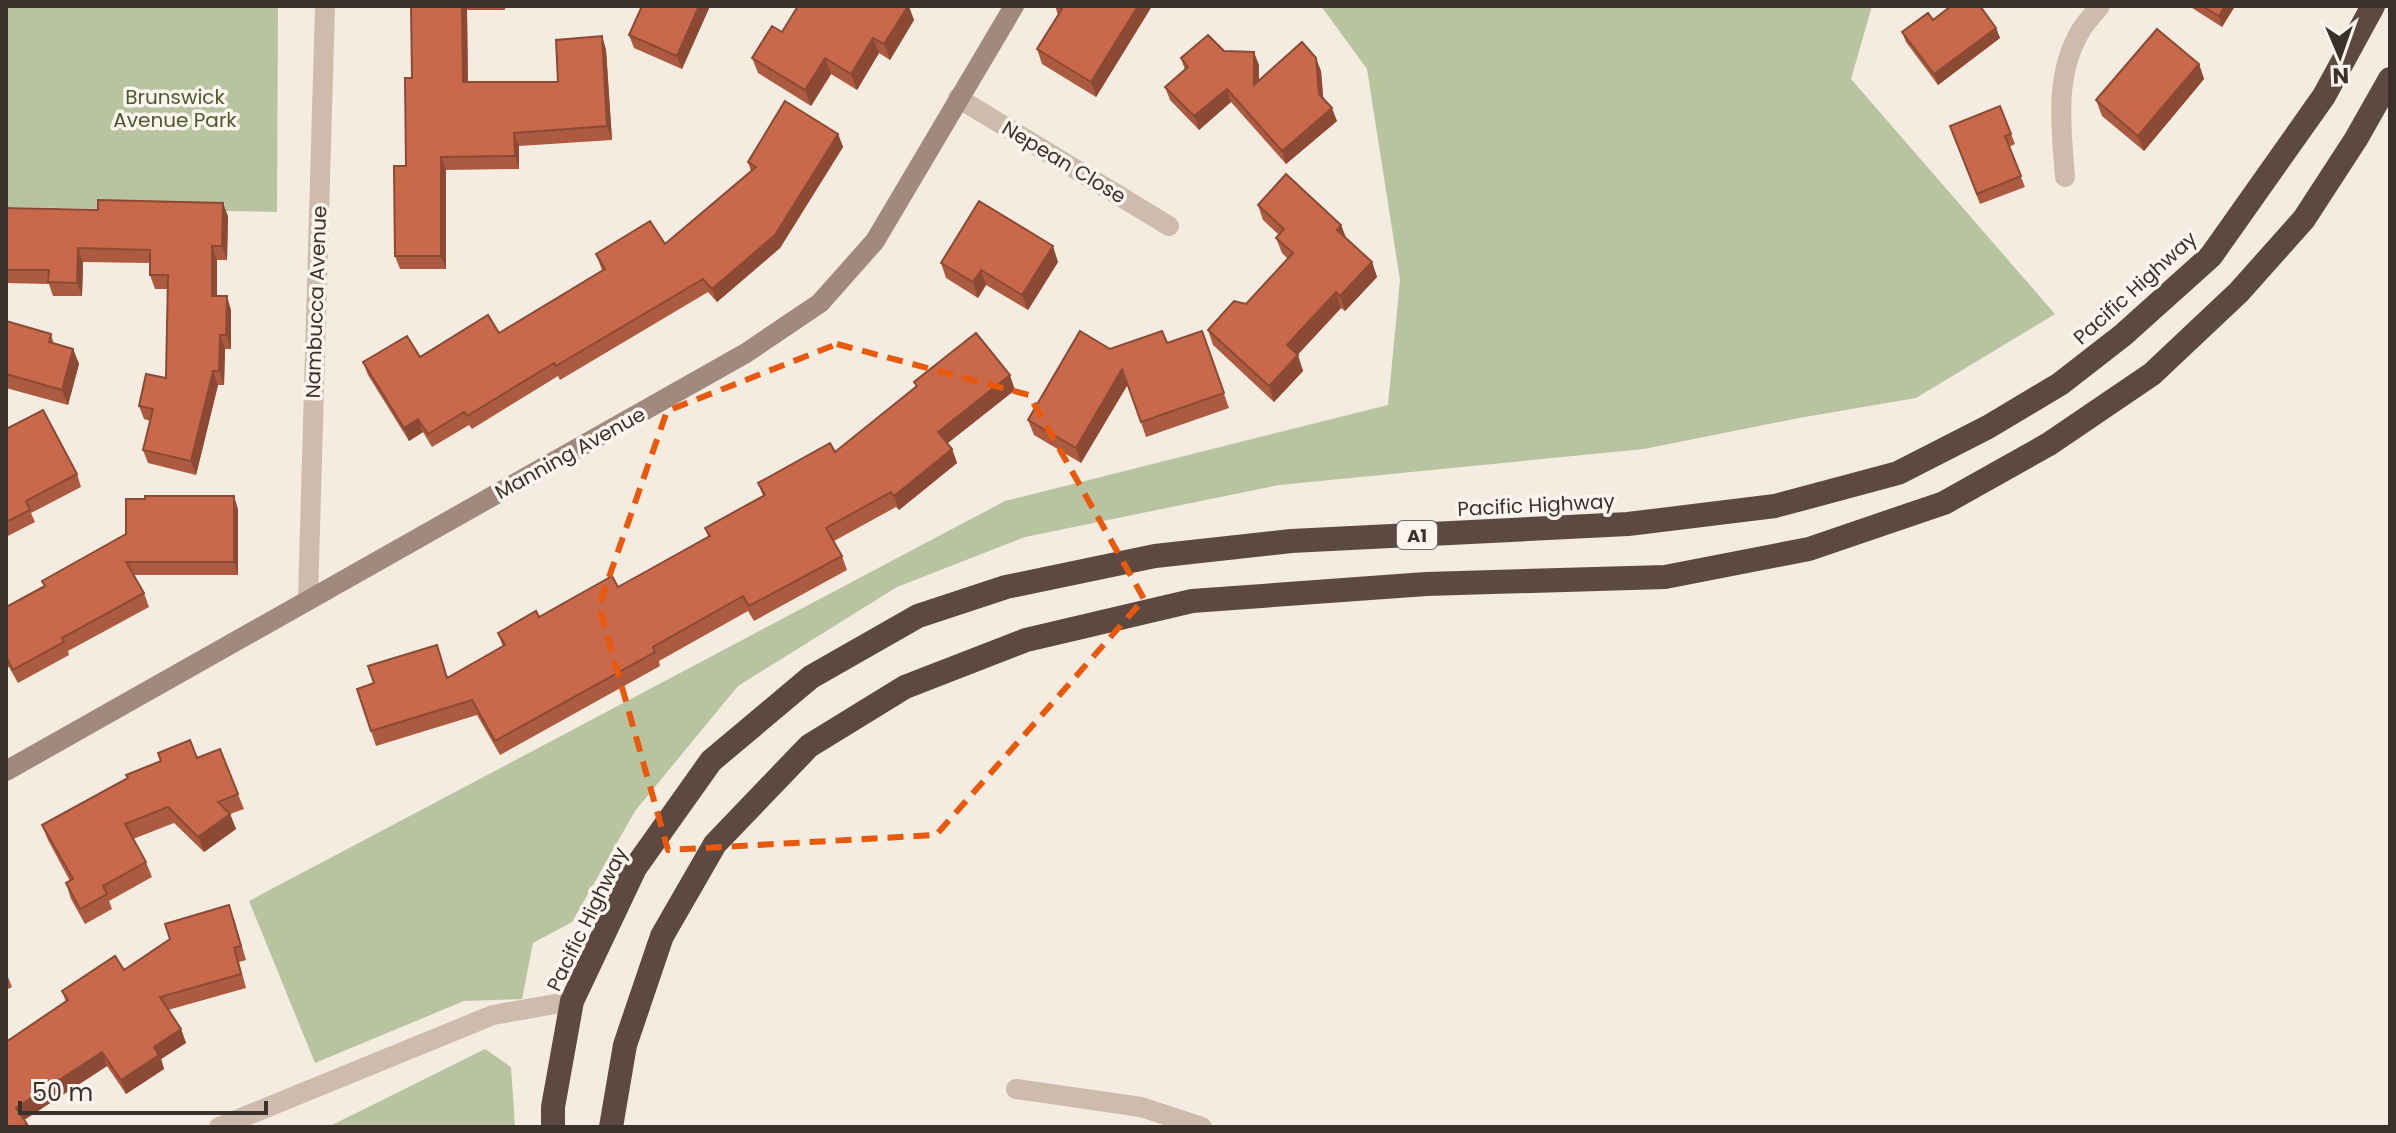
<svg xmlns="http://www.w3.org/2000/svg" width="2396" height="1133" viewBox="0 0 2396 1133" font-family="Poppins,sans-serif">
<rect width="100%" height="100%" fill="#f4ebe1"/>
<path fill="#b8c4a0" d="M6,6H278L277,212L6,207Z
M1321,6H1872L1851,79L2055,314L1916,398L1799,418L1644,449L1279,485L1025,537L897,587L738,686L635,811L572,922L533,943L522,999L464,1001L315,1063L249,901L1005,501L1388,405L1400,280L1367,69Z
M485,1049L511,1067L515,1127H328Z"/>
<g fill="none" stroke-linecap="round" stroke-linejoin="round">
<path stroke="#cdbbac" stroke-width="20" d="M958,98L1169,226
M2065,177C2061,127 2054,75 2081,30C2086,22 2094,14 2100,6
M308,598L325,6
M1016,1089L1141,1107L1202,1127
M219,1127L493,1015L572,1001"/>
<path stroke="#a18a7d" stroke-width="20" d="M6,771L746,353L820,303L875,241L1014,6"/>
<path stroke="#5c4a42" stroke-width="24" d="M553,1127V1107L572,1001L635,868L711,761L811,677L918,616L1006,587L1155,556L1291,541L1628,524L1775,506L1898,473L1988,427L2060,384L2123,335L2211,256L2324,96L2373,6
M611,1127L625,1045L662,936L715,844L809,746L905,687L1026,640L1192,601L1426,584L1665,577L1809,549L1944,503L2049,444L2152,374L2239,292L2304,219L2356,139L2390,79"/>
</g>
<path fill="#ac5a40" d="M411,6H505V10H467L468,82H558L602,36L606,50L612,140L519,146V169L446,170V269H400L395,256L406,166L412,78Z
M642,6H710L682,69L634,48L629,35Z
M798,6H909L914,20L890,60L879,53L857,90L831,74L811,106L758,73L752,58L782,32Z
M1055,6H1152L1096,97L1042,64L1037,49L1058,15Z
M2189,6H2235L2222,27Z
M1933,20L1996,28L2000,38L1938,85L1906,42L1902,32Z
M1224,51L1259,65V81L1321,71L1323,98L1337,121L1286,164L1231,102L1199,130L1170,100L1165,87L1185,70L1181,58Z
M2199,64L2204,79L2144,151L2102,116L2096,100Z
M2000,106L2015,144L2009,147L2025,187L1980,204L1950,126Z
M838,134L843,147L780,248L717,302L708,292L560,380L558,376L472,429L469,425L432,447L423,432L409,441L368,375L363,362L420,357L499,333L602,270L596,254L665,244L751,171L748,162Z
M1258,205L1341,225L1346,239L1372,262L1377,277L1345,311L1341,308L1297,355L1303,371L1274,402L1213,345L1208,330L1246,304L1288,259L1282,253L1276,238L1279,235L1263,220Z
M6,208L228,216L227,260H217V296L231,310V349H225L224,385H218L196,475L148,463L143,450L150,421L144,419L139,406L166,378L168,289H155L150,275V263L83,262L82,296H53L49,284L6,283Z
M1058,262L1028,310L986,285L978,298L946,278L941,263Z
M6,321L51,334L54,344L73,349L79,364L68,405L6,388Z
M1202,331L1229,408L1146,437L1128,384L1081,463L1034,435L1028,420L1110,349L1167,343Z
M914,382L1015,390L947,443L952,449L957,463L899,510L896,507L834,541L842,556L847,570L754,621L748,611L659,661L660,666L500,755L477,715L376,746L371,731L448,678L503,647L498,633L618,587L708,536L705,528L763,496L758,483L835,452L916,387Z
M6,429L77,474L81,487L31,513L35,522L6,537Z
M238,509V575H134L144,593L149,607L68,651L69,655L18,683L9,667L6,668V607L44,586L42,581Z
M220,749L244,809L230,814L236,829L204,852L174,823L133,839L146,862L152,877L109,901L112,909L85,924L71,899L66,883L70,881L48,840L42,825Z
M234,919L246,960L239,962L246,988L168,1010L181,1029L186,1043L161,1059L164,1069L126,1094L107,1066L24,1120L29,1127H6L66,1002L62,991L124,970Z
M6,972L12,987L6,990Z"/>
<path fill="#8c4a34" d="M462,6H465L467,10L468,96L463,82Z
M699,6H710L682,69L677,56Z
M908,6L914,20L890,60L884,44Z
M1138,6H1152L1096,97L1091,82Z
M2225,6H2235L2222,27L2219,16Z
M1996,28L2000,38L1938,85L1934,74Z
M602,36L606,50L612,140L607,126Z
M873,38L879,53L857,90L851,74Z
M1254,52L1259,65L1258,98L1254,85Z
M825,58L831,74L811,106L805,90Z
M1316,58L1321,71L1324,107L1319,94Z
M2199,64L2204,79L2144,151L2138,136Z
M1227,89L1231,102L1199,130L1194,116Z
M1332,108L1337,121L1286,164L1282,151Z
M514,133L519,146V169L515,156Z
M838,134L843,147L780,248L717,302L712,289Z
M441,157L446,170V269L441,256Z
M223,203L228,216L227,260L222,246Z
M1341,225L1347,240L1337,230Z
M212,246L217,260V309L212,296Z
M1053,246L1058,262L1028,310L1022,295Z
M78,248L83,262L82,296L77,283Z
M1372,262L1377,277L1345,311L1340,296Z
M981,270L986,285L978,298L973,282Z
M1336,292L1341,308L1292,361L1287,345Z
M227,296L231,310V349L226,335Z
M220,335L225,349L224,385L219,371Z
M73,349L79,364L68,405L62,390Z
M1298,355L1303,371L1274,402L1269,386Z
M1122,369L1128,384L1081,463L1076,448Z
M213,371L218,385L196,475L191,461Z
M1010,375L1015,390L943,447L938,432Z
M418,419L423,432L409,441L404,428Z
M952,449L957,463L899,510L894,496Z
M234,496L238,509V575L234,562Z
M230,814L236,829L204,852L198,837Z
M181,1029L186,1043L161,1059L164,1069L126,1094L121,1080L154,1047Z
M102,1052L107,1066L21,1122L16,1108Z"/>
<path fill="#c8694b" stroke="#8c4a34" stroke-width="2" d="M411,6H462L463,82H558L556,40L602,36L607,126L514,133L515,156L441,157V256H395L394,166H406L405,78H412Z
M642,6H699L677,56L629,35Z
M798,6H908L884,44L873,38L851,74L825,58L805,90L752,58L772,26L782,32Z
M1058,6H1138L1091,82L1037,49L1062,9Z
M1951,6H1980L1996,28L1934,74L1902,32L1928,13L1933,20Z
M2202,6H2225L2219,16Z
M2157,29L2199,64L2138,136L2096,100Z
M1208,35L1224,51L1254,52V85L1302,42L1316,58L1319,94L1332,108L1282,151L1227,89L1194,116L1165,87L1188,67L1181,58Z
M785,101L838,134L775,235L712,289L703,279L556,366L554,363L467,416L464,412L428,434L418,419L404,428L363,362L407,336L420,357L488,315L499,333L605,269L596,254L650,221L665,244L756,167L748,162Z
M2000,106L2011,134L2005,136L2021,176L1977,194L1950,126Z
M1286,174L1341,225L1337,230L1372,262L1340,296L1336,292L1287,345L1298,355L1269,386L1208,330L1234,301L1246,304L1293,253L1276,238L1284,229L1258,205Z
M98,200L223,203L222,246H212V296H227L226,335H220L219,371H213L191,461L143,450L153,409L139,406L146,374L166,378L168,275H150V250L78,248L77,283L48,282L49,270H6V208L98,210Z
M979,201L1053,246L1022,295L981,270L973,282L941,263Z
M6,321L51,334L49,342L73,349L62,390L6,374Z
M1080,331L1110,349L1162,331L1167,343L1202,331L1224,393L1141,422L1122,369L1076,448L1028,420Z
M976,333L1010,375L938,432L952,449L894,496L891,492L826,528L842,556L749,606L743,596L653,647L655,652L495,741L472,700L371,731L357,689L374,683L368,666L437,645L447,678L505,645L498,633L536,611L539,617L612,576L618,587L710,536L705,528L765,495L758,483L830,443L835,452L917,386L914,382Z
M43,410L77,474L26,501L30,510L6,522V429Z
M145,496H234V562H126L144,593L62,638L64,642L13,670L6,657V607L45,586L42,581L126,534V499H145Z
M190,740L197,758L220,749L238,794L218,802L230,814L198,837L168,807L125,824L146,862L103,886L107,894L80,909L66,883L73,879L42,825L128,778L126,775L161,761L158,753Z
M229,905L241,946L234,948L241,974L160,997L181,1029L154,1047L159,1055L121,1080L102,1052L16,1108L27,1124L23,1127H6V1042L68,1000L62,991L115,956L124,970L170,939L165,924Z"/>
<path fill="none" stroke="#e8590c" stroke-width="6" stroke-dasharray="16 10" stroke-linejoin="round" d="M837,344L1029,395L1144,599L936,835L668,850L599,606L667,411Z"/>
<g text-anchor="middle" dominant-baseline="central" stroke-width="7" stroke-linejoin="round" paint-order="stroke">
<rect fill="#fbf5ee" stroke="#756b66" stroke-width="2" x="1397" y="521" width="40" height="28" rx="6"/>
<g font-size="18" font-weight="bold" fill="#3b302b">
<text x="1417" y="535">A1</text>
</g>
<g font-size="20" fill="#4a5a2e" stroke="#fbf5ee">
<text x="175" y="97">Brunswick<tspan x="175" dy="23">Avenue Park</tspan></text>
</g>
<g font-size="20" fill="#3b302b" stroke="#fbf5ee">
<text transform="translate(1064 162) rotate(31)">Nepean Close</text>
<text transform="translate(2135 288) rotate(-42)">Pacific Highway</text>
<text transform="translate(316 302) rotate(-88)">Nambucca Avenue</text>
<text transform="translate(570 453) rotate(-29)">Manning Avenue</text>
<text transform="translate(1536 505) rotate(-3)">Pacific Highway</text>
<text transform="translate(587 919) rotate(-64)">Pacific Highway</text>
</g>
</g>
<rect width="2396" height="1133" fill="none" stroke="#3b302b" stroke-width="16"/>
<g transform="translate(2340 56) rotate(178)" stroke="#fbf5ee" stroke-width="6" paint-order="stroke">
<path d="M0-6L14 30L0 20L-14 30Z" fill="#3b302b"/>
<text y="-12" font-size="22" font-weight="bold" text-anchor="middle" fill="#3b302b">N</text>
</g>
<path d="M20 1101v12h246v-12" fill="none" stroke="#3b302b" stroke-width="4"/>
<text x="32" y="1101" font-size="24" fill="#3b302b" stroke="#fbf5ee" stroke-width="6" paint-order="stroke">50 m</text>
</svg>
